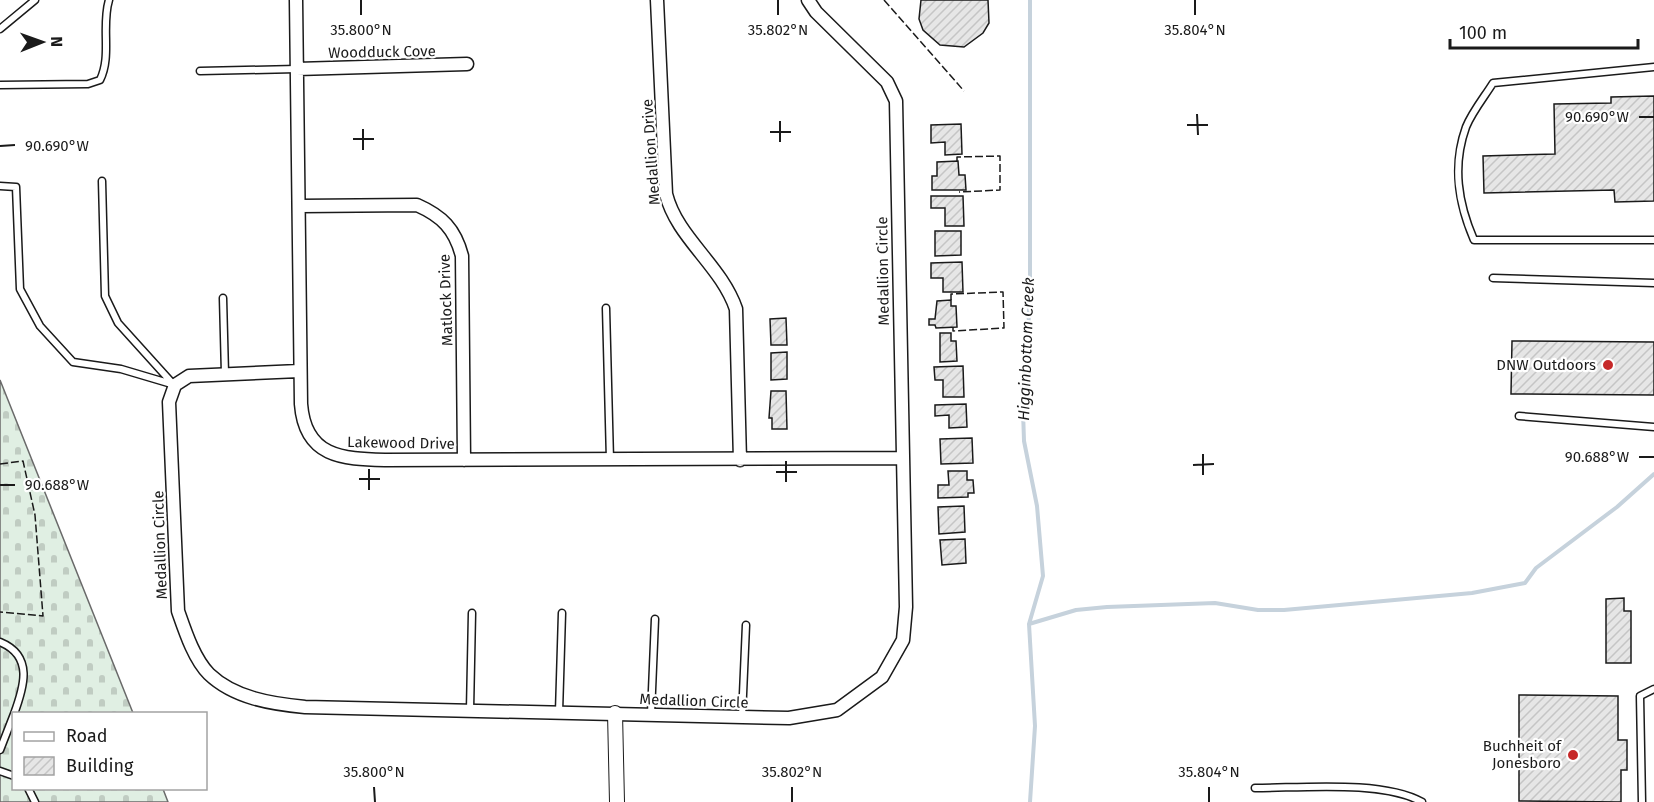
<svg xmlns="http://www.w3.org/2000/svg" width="1654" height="802" viewBox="0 0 1654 802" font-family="'Fira Sans',sans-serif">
<defs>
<pattern id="cemetery-stones" width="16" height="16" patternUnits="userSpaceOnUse" patternTransform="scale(1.5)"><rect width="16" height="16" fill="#e0efe3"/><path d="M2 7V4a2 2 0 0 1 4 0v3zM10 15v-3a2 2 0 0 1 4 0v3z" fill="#c0ccc2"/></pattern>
<pattern id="building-hatch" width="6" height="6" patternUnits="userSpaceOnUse" patternTransform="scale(1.5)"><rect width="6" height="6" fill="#e6e6e6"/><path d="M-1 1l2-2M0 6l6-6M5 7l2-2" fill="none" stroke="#c5c5c5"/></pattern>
</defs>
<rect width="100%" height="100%" fill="#fff"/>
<path fill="url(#cemetery-stones)" stroke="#6a6a6a" stroke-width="1.5" d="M0,380L133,713L14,714V788L163,789L168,802H0Z"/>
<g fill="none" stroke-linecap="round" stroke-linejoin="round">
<path stroke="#c6d2dc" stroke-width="4" d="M1029,624L1076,610L1107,607L1215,603L1258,610H1284L1472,593L1525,583L1536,568L1617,507L1654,474
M1030,802L1035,726L1029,624L1043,576L1037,506L1024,441L1022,380L1028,342L1030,276V0"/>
</g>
<path fill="url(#building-hatch)" stroke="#1a1a1a" stroke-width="1.5" d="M921,0H988L989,23L983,33L964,47L940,45L923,30L919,19Z
M1654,96V201L1615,202L1614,190L1484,193L1483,156L1555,154L1554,104L1611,103V97Z
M961,124L962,154L945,155V142L931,143V125Z
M958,161L959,175H965L966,190H932V176H937V162Z
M931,196H963L964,226H945V208H931Z
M935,231H961V255L935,256Z
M962,262L963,292H943V278H931V263Z
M951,300V306H956L957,327L936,328L935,325H929V319H935L937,301Z
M786,318L787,345H771L770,319Z
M940,333H951V341H956L957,361L940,362Z
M1512,341L1654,342V395L1511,394Z
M787,352V379L771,380V353Z
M963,366L964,397H943V380H935L934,367Z
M771,391H786L787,429H772V418H769Z
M966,404L967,427L949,428V415L935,416V405Z
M972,438L973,463L941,464L940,439Z
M948,471H967V480H973L974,493H968V497L938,498V485H949Z
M964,506L965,532L939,534L938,507Z
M965,539L966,563L942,565L940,540Z
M1624,598V611H1631V663H1606V599Z
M1519,695L1618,696V740H1627V770H1621V802L1519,801Z"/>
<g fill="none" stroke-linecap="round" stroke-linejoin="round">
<defs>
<path id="service" d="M0,29L35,0
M1654,67L1493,83C1485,96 1472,112 1466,127C1452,166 1458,203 1474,240H1654
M200,71L297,69
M0,85L88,84L100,80C112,56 101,26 109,0
M102,181L105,296L118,323L174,385
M0,186L16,187L20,289L40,326L73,362L121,369L175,385
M1493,278L1654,283
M223,298L225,374
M606,308L610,460
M1519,416L1654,427
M0,642C34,656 24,687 14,714
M470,710L472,613
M559,712L562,613
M651,714L655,619
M742,717L746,625
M0,750L14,714
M0,771L14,776
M28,788L35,802
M1255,788C1302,788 1382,780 1422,802
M1642,802L1640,696L1654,689"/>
<path id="minor" d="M296,0L301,404C305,457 342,459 385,460L901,458
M657,0L666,194C677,238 721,265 736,309L740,460
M297,69L467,64
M300,206L417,205C442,216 455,229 462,256L464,460
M299,371L189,376L175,385L169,402L178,611C185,631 194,659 209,674C234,698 272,704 305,707L789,718L837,710L882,677L903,640L906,607L896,101L887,82L816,12L808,0"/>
<path id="tertiary" d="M615,713L617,802"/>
</defs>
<use href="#service" stroke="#1a1a1a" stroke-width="9"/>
<use href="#minor" stroke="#1a1a1a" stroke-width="15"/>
<use href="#tertiary" stroke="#1a1a1a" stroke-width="16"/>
<use href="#service" stroke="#fff" stroke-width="6"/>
<use href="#minor" stroke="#fff" stroke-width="12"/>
<use href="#tertiary" stroke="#fff" stroke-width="14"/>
<path stroke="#1a1a1a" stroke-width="1.5" stroke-dasharray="8 3" stroke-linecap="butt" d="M884,0L964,91
M957,161V157L1000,156V190L959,192
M951,300V294L1003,292L1004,328L953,331V327
M0,464L23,461L35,515L43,616L0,612"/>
</g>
<path fill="none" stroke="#1a1a1a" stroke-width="2" d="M361,0V15M778,0V15M1195,0V15M1197,114L1198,135M1639,117H1654M780,121V142M1187,125H1208M363,129V150M770,132H791M353,139H374M0,146L15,145M1203,454V475M1639,457H1654M786,461V482M1193,465L1214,464M369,469V490M776,472H797M359,479H380M0,485H15M374,787L375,802M792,787V802M1209,787V802"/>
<g fill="#c62828" stroke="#fff" stroke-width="2">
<circle cx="1608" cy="365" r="6"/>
<circle cx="1573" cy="755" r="6"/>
</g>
<g text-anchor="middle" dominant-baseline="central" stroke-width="4.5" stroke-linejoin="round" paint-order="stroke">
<g font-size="15" fill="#1a1a1a" stroke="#fff">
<text transform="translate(382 52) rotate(-1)">Woodduck Cove</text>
<text transform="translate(651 152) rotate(-94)">Medallion Drive</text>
<text transform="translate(883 271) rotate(-91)">Medallion Circle</text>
<text transform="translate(446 300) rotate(-92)">Matlock Drive</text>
<text transform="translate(401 443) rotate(1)">Lakewood Drive</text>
<text transform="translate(160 545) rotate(-92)">Medallion Circle</text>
<text transform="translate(694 701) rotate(2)">Medallion Circle</text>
</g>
<g font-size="15" fill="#1a1a1a" stroke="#fff" text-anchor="end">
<text x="1596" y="365">DNW Outdoors</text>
<text x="1561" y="746">Buchheit of<tspan x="1561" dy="17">Jonesboro</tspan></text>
</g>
<g font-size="16" font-style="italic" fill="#1a1a1a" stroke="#fff">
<text transform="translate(1026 349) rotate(-88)">Higginbottom Creek</text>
</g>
</g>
<g font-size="15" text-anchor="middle" fill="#1a1a1a" stroke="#fff" stroke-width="4.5" stroke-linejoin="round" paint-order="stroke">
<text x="361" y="35">35.800°N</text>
<text x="778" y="35">35.802°N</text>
<text x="1195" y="35">35.804°N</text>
<text x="1597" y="122">90.690°W</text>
<text x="57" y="151">90.690°W</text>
<text x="1597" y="462">90.688°W</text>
<text x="57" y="490">90.688°W</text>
<text x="374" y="777">35.800°N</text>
<text x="792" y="777">35.802°N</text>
<text x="1209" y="777">35.804°N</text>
</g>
<rect x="12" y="712" width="195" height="78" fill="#ffffff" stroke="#a3a3a3" stroke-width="1.5"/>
<rect x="24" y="732" width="30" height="9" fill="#ffffff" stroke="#a3a3a3" stroke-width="1.5"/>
<text x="66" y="742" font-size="18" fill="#1a1a1a">Road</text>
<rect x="24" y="757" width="30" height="18" fill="url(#building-hatch)" stroke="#a3a3a3" stroke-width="1.5"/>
<text x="66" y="772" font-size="18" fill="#1a1a1a">Building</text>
<g transform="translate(42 42) rotate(89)" stroke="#ffffff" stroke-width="4.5" paint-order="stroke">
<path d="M0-4.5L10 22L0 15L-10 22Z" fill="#1a1a1a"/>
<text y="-9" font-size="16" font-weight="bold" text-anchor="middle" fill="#1a1a1a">N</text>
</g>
<path d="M1450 39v9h188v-9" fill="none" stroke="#1a1a1a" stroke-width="3"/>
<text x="1459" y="39" font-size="18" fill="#1a1a1a" stroke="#ffffff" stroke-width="4.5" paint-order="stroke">100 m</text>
</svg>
